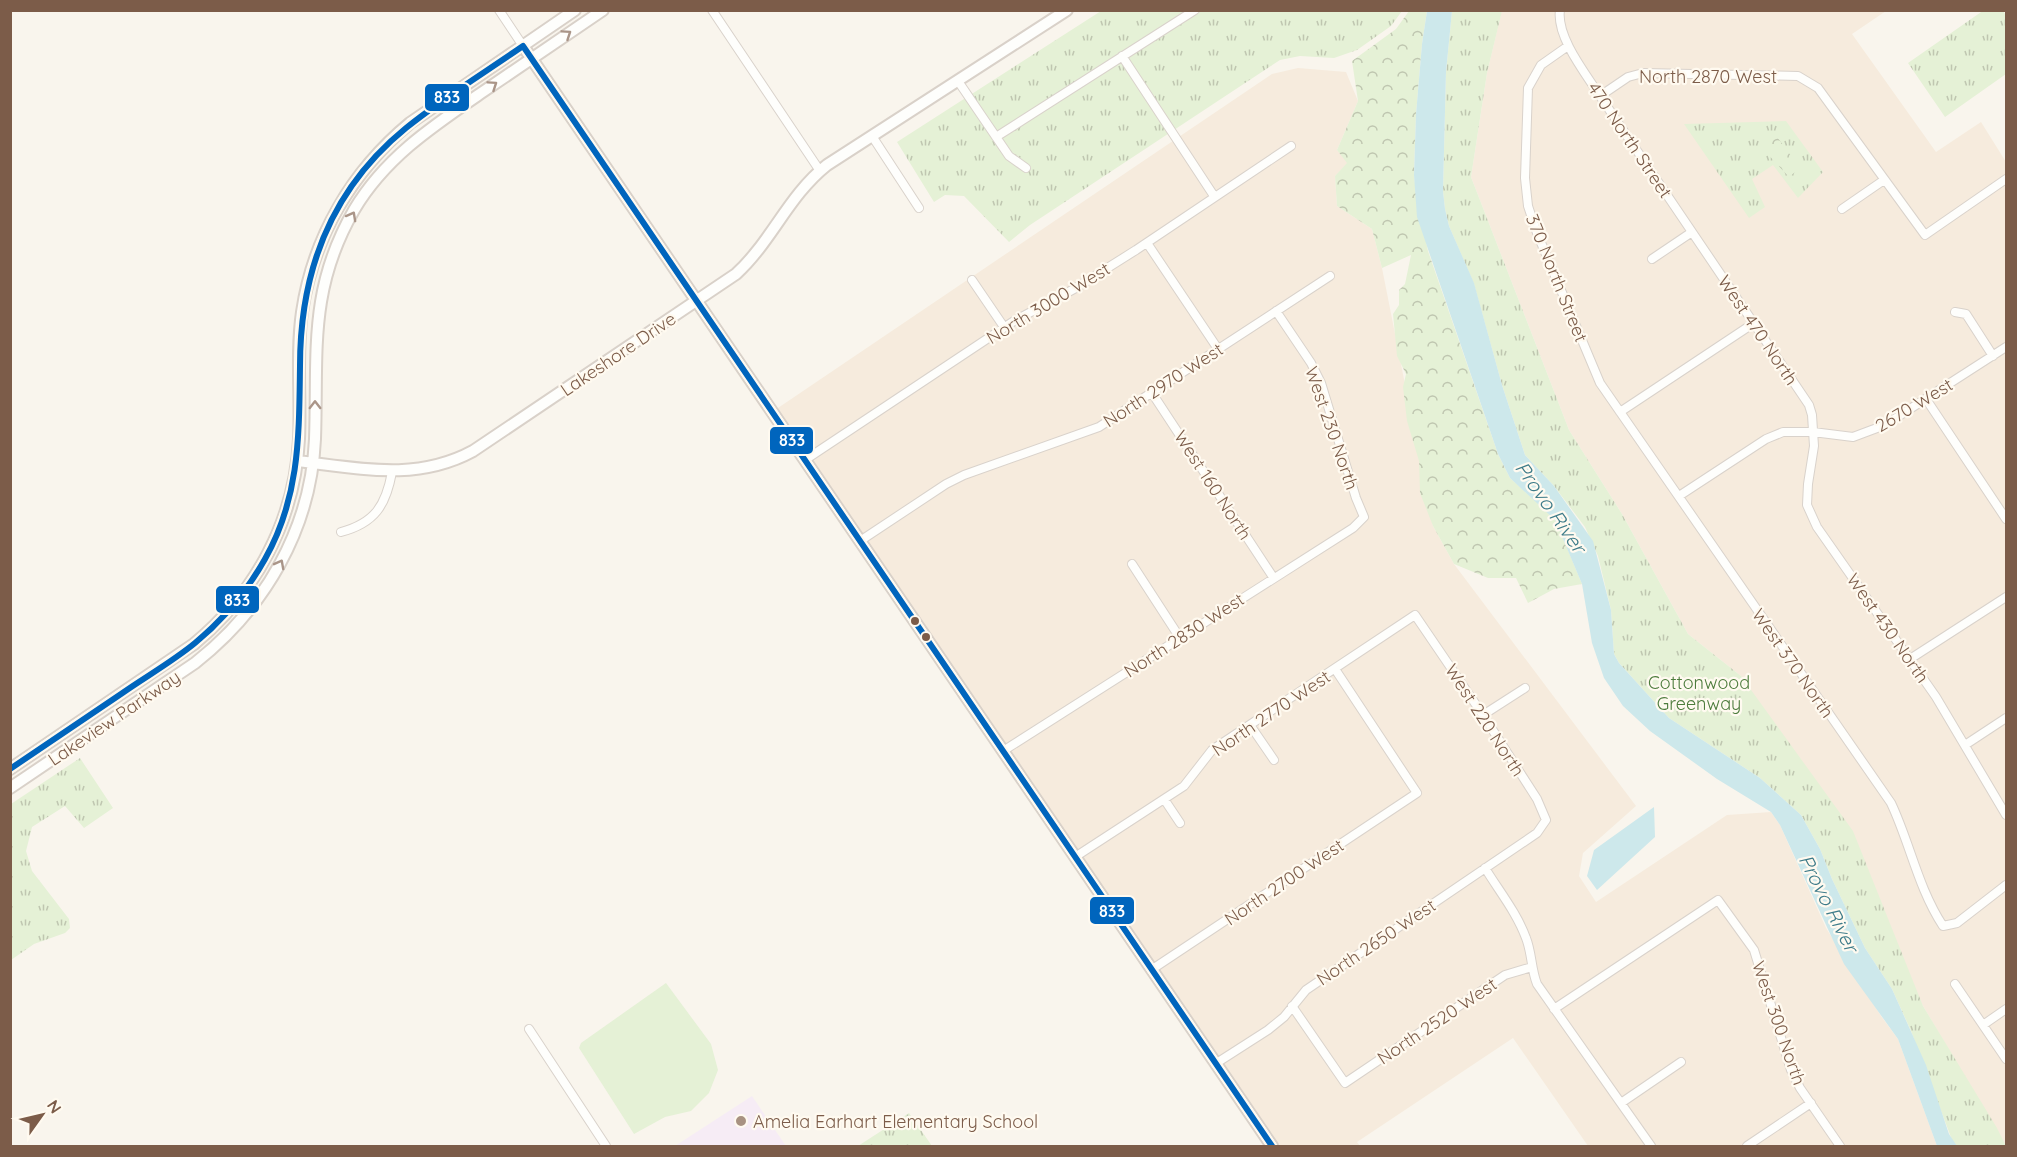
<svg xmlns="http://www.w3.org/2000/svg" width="2017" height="1157" viewBox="0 0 2017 1157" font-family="Quicksand,sans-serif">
<defs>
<pattern id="grass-tufts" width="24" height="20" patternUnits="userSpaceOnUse" patternTransform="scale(1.5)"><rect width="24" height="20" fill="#e5f1d6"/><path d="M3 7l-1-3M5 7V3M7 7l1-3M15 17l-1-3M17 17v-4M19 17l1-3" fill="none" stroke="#bfc6b0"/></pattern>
<pattern id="forest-crowns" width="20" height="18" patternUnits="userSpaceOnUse" patternTransform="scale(1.5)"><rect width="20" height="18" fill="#e5f1d6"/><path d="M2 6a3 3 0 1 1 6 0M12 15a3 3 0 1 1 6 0" fill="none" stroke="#bfc6b0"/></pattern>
</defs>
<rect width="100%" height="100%" fill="#f9f5ed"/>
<path fill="#f6ebdd" d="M1502,10L1886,11L1852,34L1936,152L1981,122L2006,162V1146L1923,1006L1741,676L1688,634L1622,514L1569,430L1471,177L1487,73Z
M1298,68L1346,72L1358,101L1337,150L1348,163L1335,176L1337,206L1372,229L1382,268L1433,526L1454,564L1636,806L1583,853L1579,876L1596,902L1727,815L1771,812L1780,825L1826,928L1881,1016L1898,1039L1937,1146H1588L1513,1038L1357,1142L1360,1146H1272L772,412L1272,74Z"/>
<path fill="#f6ecf5" d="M752,1096L786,1146H675Z"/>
<path fill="url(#grass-tufts)" d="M1984,10L2003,11L2006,15V74L1945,117L1908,63Z
M1101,11H1402L1391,26L1357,50L1334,58L1300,56L1280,60L1030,225L1009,242L964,196L945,195L934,202L897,142Z
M1452,11H1502L1487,73L1471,177L1569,430L1622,514L1688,634L1741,676L1853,831L1923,1006L1997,1128L2006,1146H1957L1952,1140L1911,1031L1892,989L1865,948L1832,879L1820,849L1801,815L1760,778L1669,718L1619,663L1614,654L1611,610L1598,556L1585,527L1554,486L1525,455L1502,385L1474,284L1449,226L1445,209L1443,191L1446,72Z
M1786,121L1823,172L1798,198L1773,165L1752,179L1765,207L1749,218L1684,124Z
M80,758L113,808L84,828L65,806L32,827L26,851L32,871L69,919L70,928L65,933L34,944L11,960V804Z
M909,1113L932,1146H858Z"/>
<path fill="url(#forest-crowns)" d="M1409,11H1427L1422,44L1416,114L1414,174L1416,194L1428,251L1498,454L1510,478L1555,519L1582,584L1554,589L1528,603L1516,578H1488L1454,564L1433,526L1420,493L1419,461L1407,421L1403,387L1406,374L1397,356L1393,314L1399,305V290L1405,284L1411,255L1382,268L1372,229L1337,206L1335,176L1347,163L1337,150L1358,101L1352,61L1396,29Z
M1757,134L1777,137L1800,168L1789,177L1762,148Z"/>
<path fill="#e5f1d6" d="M666,983L711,1044L718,1070L709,1093L691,1111L665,1117L634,1134L579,1048L581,1043Z"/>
<path fill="#cde8eb" d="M1427,11H1452L1446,72L1443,191L1445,209L1449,226L1474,283L1502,385L1525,455L1554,486L1593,541L1611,610L1614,654L1619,663L1669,718L1760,778L1801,815L1820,849L1832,879L1865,948L1892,989L1926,1065L1949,1134L1957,1146H1937L1898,1039L1844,964L1780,825L1771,812L1717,779L1650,731L1623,706L1604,678L1592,643L1582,584L1555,520L1510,478L1498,454L1417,217L1414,175L1416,114L1422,44Z
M1654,807L1655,837L1597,890L1587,876L1594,850Z"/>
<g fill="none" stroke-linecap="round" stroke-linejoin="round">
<defs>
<path id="street" d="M499,10L523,46
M712,10L820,171
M1560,10C1556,37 1586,74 1600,96L1809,405L1812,415L1814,446L1808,484L1807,505L1817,527L1936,697L2006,815
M1568,46L1541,65L1528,88L1525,178L1528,206L1537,233L1600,383L1891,803C1910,843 1918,888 1943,926L1957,923L2006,885
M1122,56L1214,196
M958,81L1009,156L1026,168
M1600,96L1628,77L1643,73L1798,76L1818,88L1925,235L2006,179
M872,136L919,208
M996,137L1195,10
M1842,209L1884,180
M1147,243L1218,349
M1652,259L1692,232
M972,280L1004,327
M1955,312L1966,314L1993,356
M1152,393L1273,577
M1926,399L2006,519
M1620,412L1754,323
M805,460L1014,321L1074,289L1136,250L1291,146
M1679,496L1766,439L1783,432H1813L1853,437L1885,425L2006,347
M341,532C375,523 386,505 392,472
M860,541L946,484L964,475L1099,427L1330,276
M1132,564L1180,638
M1910,659L2006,597
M1483,715L1525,688
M1250,725L1274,760
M1965,745L2006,718
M1003,751L1353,528L1364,517L1356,498L1321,383L1311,363L1276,311
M1164,799L1180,823
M1075,857L1184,786L1212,750L1415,615L1483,715L1537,799L1546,820L1537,833L1306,990L1284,1017L1268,1030L1215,1064
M1485,868C1499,891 1517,913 1526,938C1532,953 1531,969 1537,984L1651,1146
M1151,970L1417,793L1335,669
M1955,984L2006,1059
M1292,1006L1345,1083L1505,975L1532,967
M1554,1009L1718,900L1754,950L1791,1070L1800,1088L1840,1146
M1983,1025L2006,1009
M529,1029L606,1146
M1621,1103L1681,1062
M1747,1146L1811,1103"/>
<path id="secondary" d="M523,46L1272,1146
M297,461C358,468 416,482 473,451L736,274C772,241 788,196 827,165L1067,10
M10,769L194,644C256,593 295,520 299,439C301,397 296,354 302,312C313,237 352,171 410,123L575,10
M10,788L195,663C265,608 311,529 315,439C318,352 308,290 354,210C386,156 436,124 487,89C525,63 564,37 603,10"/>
</defs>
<use href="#street" stroke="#d9d2cb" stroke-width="10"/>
<use href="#secondary" stroke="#d9d1c9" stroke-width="14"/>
<use href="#street" stroke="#fefefc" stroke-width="8"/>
<use href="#secondary" stroke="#fefefc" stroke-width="10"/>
<defs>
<path id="bus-1" d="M10,769C47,744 84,719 121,694C145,677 172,662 195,643C223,620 247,591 265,559C300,497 299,435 300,366C300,271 331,189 406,128C443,98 484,73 523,46L1272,1146"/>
</defs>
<use href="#bus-1" stroke="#fffaf0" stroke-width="10"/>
<use href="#bus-1" stroke="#0065bd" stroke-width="6"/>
</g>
<defs><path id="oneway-chevron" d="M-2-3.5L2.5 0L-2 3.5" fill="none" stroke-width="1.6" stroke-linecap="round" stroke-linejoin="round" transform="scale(1.5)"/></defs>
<g stroke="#aa9588">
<use href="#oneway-chevron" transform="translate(567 34) rotate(-34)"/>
<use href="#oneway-chevron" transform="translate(493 85) rotate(-34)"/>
<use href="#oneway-chevron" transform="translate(352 216) rotate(-61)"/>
<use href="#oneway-chevron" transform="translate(315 405) rotate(-90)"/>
<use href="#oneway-chevron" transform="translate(280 564) rotate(-62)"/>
</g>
<g fill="#7c5c49" stroke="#fffaf0" stroke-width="2">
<circle cx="915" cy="621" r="5"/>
<circle cx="926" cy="637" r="5"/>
</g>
<circle fill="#a89282" stroke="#fffaf0" stroke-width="2" cx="741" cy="1121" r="6"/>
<g text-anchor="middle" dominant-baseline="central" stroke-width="4.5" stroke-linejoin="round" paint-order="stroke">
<g font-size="18" fill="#7c5c49" stroke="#fffaf0">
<text x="1708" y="76">North 2870 West</text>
<text transform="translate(1630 140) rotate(56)">470 North Street</text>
<text transform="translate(1557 278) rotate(68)">370 North Street</text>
<text transform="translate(1048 303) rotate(-31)">North 3000 West</text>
<text transform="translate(1758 330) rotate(56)">West 470 North</text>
<text transform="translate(618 354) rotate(-34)">Lakeshore Drive</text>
<text transform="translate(1163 385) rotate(-33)">North 2970 West</text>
<text transform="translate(1914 405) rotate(-31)">2670 West</text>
<text transform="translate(1332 428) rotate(71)">West 230 North</text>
<text transform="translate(1213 485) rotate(57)">West 160 North</text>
<text transform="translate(1888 628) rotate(55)">West 430 North</text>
<text transform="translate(1184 635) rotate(-33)">North 2830 West</text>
<text transform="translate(1793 663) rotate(55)">West 370 North</text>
<text transform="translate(1271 713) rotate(-34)">North 2770 West</text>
<text transform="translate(114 718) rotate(-34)">Lakeview Parkway</text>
<text transform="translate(1485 720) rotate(57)">West 220 North</text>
<text transform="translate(1284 882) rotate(-34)">North 2700 West</text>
<text transform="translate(1376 942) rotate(-34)">North 2650 West</text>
<text transform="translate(1437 1021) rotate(-34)">North 2520 West</text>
<text transform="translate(1779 1023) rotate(71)">West 300 North</text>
</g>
<g font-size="18" fill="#4d7c3c" stroke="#fffaf0">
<text x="1699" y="682">Cottonwood<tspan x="1699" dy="21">Greenway</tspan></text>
</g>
<g font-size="18" fill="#7c5c49" stroke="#fffaf0" text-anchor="start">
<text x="753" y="1121">Amelia Earhart Elementary School</text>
</g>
<g font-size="20" font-style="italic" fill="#3d7b89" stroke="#fffaf0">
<text transform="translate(1551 507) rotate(55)">Provo River</text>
<text transform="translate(1829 903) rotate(63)">Provo River</text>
</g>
</g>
<g stroke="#fffaf0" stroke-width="2">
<rect x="424" y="83" width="46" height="29" rx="6" fill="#0065bd"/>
<rect x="769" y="426" width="45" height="29" rx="6" fill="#0065bd"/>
<rect x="215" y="585" width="45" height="29" rx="6" fill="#0065bd"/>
<rect x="1089" y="896" width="46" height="29" rx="6" fill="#0065bd"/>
</g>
<g font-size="16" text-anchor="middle" font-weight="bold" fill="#fff">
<text x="447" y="103">833</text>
<text x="792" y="446">833</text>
<text x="237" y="606">833</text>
<text x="1112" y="917">833</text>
</g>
<rect width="2017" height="1157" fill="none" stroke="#7c5c49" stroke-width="24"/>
<g transform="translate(42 1115) rotate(56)" stroke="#fffaf0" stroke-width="4.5" paint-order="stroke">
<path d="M0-4.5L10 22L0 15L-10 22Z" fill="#7c5c49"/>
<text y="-9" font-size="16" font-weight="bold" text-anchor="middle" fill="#7c5c49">N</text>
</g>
</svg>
